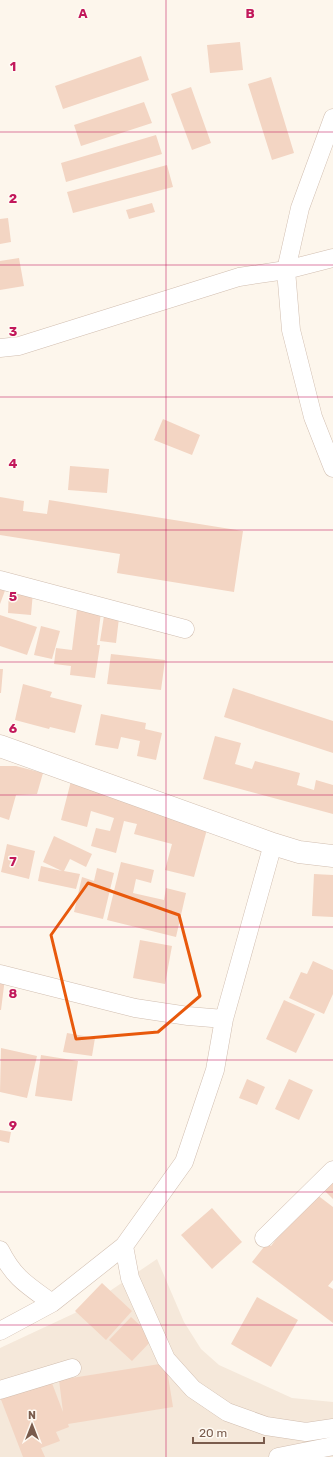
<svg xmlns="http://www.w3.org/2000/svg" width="333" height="1457" viewBox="0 0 333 1457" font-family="Rubik,sans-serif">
<rect width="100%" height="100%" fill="#fdf6ec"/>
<path fill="#f5e8da" d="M157,1259L184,1322L201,1349L219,1365L292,1398L333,1402V1457H0V1348L75,1313L101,1297Z"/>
<path fill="#f3d5c3" d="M240,42L243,70L210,73L207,45Z
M141,56L149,80L63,109L55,86Z
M271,77L294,153L272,160L248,84Z
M191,87L211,143L192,150L171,94Z
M144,102L152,123L81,146L74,125Z
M156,135L162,154L66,182L61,163Z
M167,165L173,187L73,213L67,192Z
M152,203L155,212L129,219L126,210Z
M8,218L11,242L0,244V219Z
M19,258L24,286L0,290V261Z
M163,419L200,435L192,455L154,440Z
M70,466L109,469L107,493L68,490Z
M0,497L24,501L23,511L47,514L49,500L243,531L234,592L117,573L120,554L0,535Z
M0,586L6,588L0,604Z
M9,590L33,592L31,615L8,613Z
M77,609L101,612L97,645H100L95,678L70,675L71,666L54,664L56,648L72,650Z
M0,615L37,627L27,655L0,646Z
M104,616L119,618L116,643L100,641Z
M41,626L60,631L52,659L34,655Z
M111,654L165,660L161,690L107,684Z
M0,669H3L1,693H0Z
M23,684L52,692L50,697L82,705L75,733L50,727L49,729L15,720Z
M233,688L333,721V753L224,717Z
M101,714L146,723L145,729L162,733L156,760L137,756L140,741L121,737L118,749L95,745Z
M215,736L241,743L235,764L252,769L255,761L300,773L297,785L314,790L316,780L333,785V814L203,779Z
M0,766H16L43,773L37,794L16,795L9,820L0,817Z
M71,781L209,822L194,877L165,870L172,844L134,834L137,824L124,821L116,853L91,846L96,828L110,831L114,818L91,811L87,827L61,820Z
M54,836L92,854L86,867L70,859L64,871L80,874L76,889L38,881L41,866L62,871L43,862Z
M7,844L35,851L29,879L1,872Z
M121,862L154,870L151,883L136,879L133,893L164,900L166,888L186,893L176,937L107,920Z
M97,868L114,873L103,919L74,912L82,877L94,881Z
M314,874L333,875V917L312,916Z
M140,940L172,946L165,984L133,978Z
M313,961L333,970V994L324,1014L289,998L301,972L307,974Z
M0,977L5,978L1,1010H0Z
M284,1000L315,1014L296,1053L266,1039Z
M67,1033L95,1038L92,1056L63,1052Z
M1,1048L37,1056L27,1098L0,1092Z
M41,1055L78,1061L72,1101L35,1096Z
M247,1079L265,1087L257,1105L239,1098Z
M289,1079L313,1090L299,1120L275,1109Z
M0,1130L11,1132L9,1143L0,1141Z
M333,1176V1199L321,1187Z
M312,1191L333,1207V1280L328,1286L333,1289V1323L252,1262L267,1243L271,1246Z
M212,1208L242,1242L212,1269L181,1235Z
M102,1283L132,1311L106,1340L75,1311Z
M257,1297L298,1320L271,1367L231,1344Z
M131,1317L154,1338L132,1361L109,1340Z
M166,1363L173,1407L68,1424L69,1427L56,1432L60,1441L41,1448L45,1457H23L0,1397L50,1378L63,1412L59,1380Z"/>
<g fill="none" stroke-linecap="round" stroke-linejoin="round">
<defs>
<path id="minor" d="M333,118L300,208L286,270L291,330L313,417L333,468
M0,348L19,346L239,277L286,270L333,258
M0,580L185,629
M0,974L135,1008L188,1016L224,1019
M264,1238L333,1170
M124,1246L130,1278L166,1359L193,1389L227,1412L266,1426L306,1432L333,1428
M0,1250C14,1278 27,1285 52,1303
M0,1331L52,1303L124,1246L184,1162L215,1070L224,1019L273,844
M0,1390L72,1368
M278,1457L333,1446"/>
<path id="tertiary" d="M0,746L273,844L299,852L333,856"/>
</defs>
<use href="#minor" stroke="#d1beb0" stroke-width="19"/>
<use href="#tertiary" stroke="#d1beb0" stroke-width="23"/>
<use href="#minor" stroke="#fff" stroke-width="18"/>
<use href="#tertiary" stroke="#fff" stroke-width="22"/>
</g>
<path fill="none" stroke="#e8590c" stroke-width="3" stroke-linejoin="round" d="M88,883L179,915L200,996L158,1032L76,1039L51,935Z"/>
<path fill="none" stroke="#c2185b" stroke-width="1" stroke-opacity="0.55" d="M166,0V1457M0,132H333M0,265H333M0,397H333M0,530H333M0,662H333M0,795H333M0,927H333M0,1060H333M0,1192H333M0,1325H333"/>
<g font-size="13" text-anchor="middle" font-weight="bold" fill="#c2185b" stroke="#fffaf3" stroke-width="3" stroke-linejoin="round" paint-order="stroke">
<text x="83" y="18">A</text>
<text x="250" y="18">B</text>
<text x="13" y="71">1</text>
<text x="13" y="203">2</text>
<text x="13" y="336">3</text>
<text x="13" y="468">4</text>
<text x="13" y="601">5</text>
<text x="13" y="733">6</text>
<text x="13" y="866">7</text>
<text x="13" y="998">8</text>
<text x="13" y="1130">9</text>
</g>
<g transform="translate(32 1425)" stroke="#fffaf3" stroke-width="3" paint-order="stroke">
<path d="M0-3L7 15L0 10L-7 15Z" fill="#7a5c4d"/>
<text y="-6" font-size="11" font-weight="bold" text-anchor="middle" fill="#7a5c4d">N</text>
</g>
<path d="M193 1437v6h71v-6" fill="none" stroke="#7a5c4d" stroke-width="2"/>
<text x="199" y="1437" font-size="12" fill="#7a5c4d" stroke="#fffaf3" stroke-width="3" paint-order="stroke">20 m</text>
</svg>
